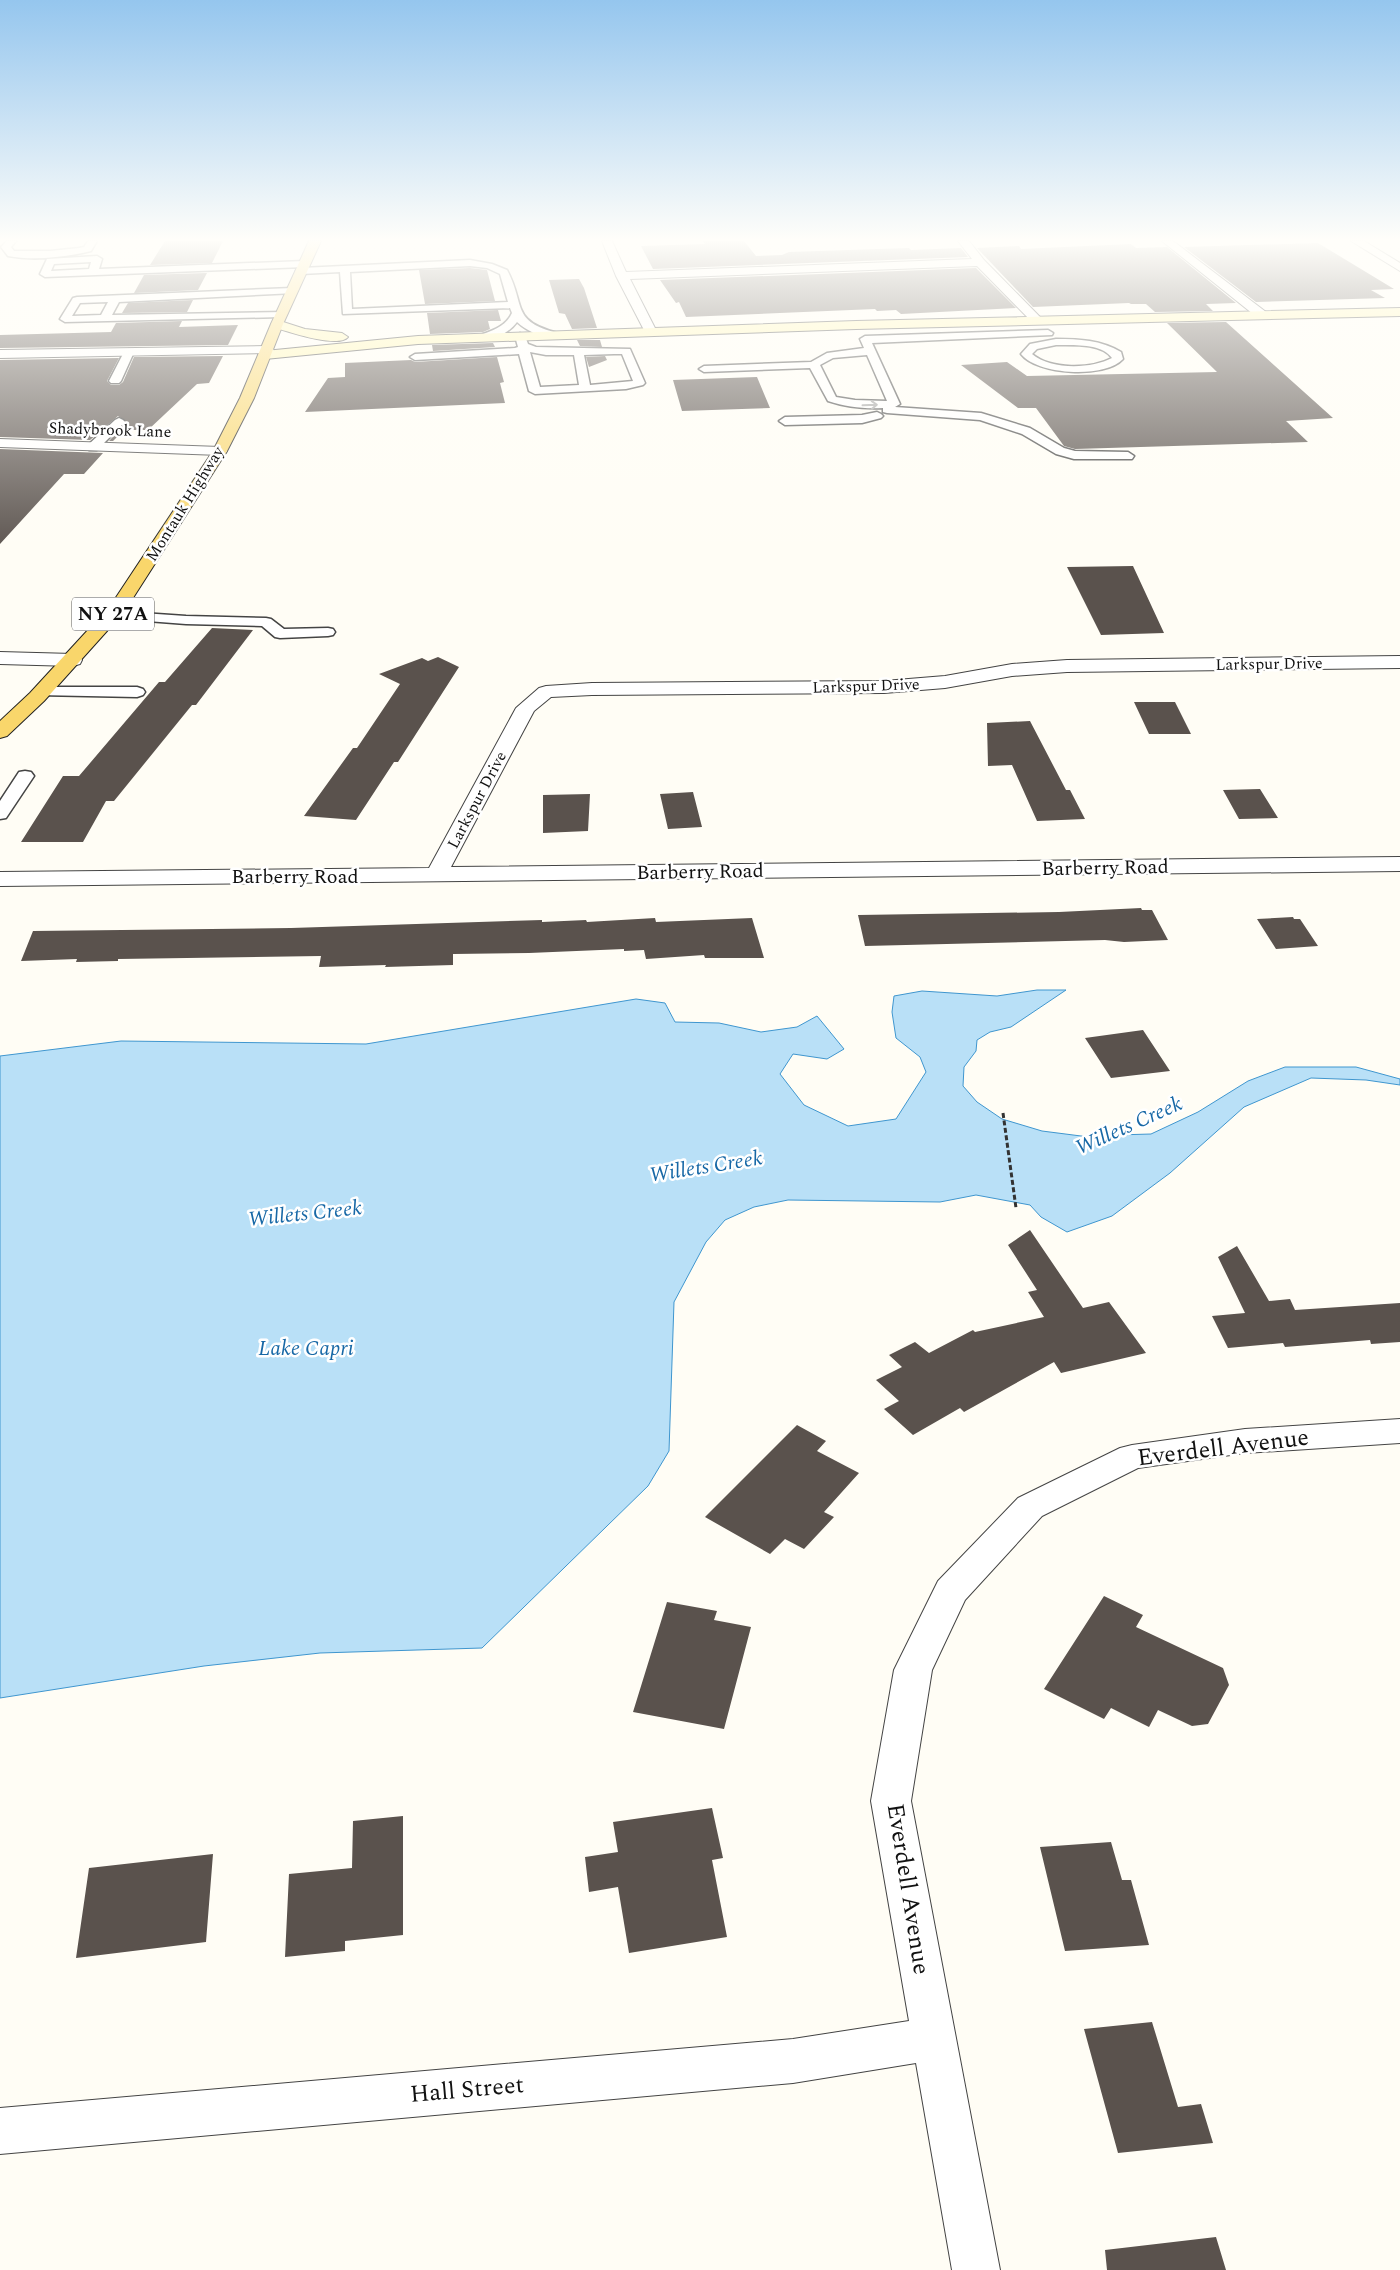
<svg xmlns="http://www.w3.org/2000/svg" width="1400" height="2270" viewBox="0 0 1400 2270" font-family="Spectral,serif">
<rect width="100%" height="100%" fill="#fffdf5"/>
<path fill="#b9e0f7" stroke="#3f96cf" d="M1037,990H1066L1011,1027L990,1032L977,1040L976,1051L964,1067L963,1086L977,1102L1002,1119L1042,1131L1081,1136L1151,1134L1198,1112L1248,1081L1285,1067H1356L1400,1079V1085L1366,1080L1311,1078L1244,1107L1170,1173L1112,1216L1067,1232L1041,1217L1030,1205L976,1195L940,1202L788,1200L754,1207L725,1220L706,1242L674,1302L669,1451L648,1486L482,1648L320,1653L204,1666L0,1698V1056L121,1041L366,1044L636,999L665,1003L675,1022L719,1023L761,1032L797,1027L817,1016L844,1049L827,1059L793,1054L780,1074L804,1105L848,1126L896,1119L926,1072L920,1057L896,1038L892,1012L894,996L922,991L997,996Z"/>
<path fill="#5a524d" d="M165,241H223L212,263L150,265Z
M703,241H744L756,256L782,255L789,252L909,248L911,250L961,248L968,257L653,269L641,246L705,244Z
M1318,243L1394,289L1371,290L1385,298L1256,302L1184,247Z
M1131,244L1136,248L1167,247L1236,303L1206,304L1213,311L1155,312L1146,304H1131L1129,303L1033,307L977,248L1019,246L1021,249Z
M470,268L487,270L495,301L425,304L419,270Z
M976,268L1016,308L901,314L896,310L877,311L875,309L686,317L679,302L676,303L660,280Z
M207,273L198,290L134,293L144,275Z
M579,279L584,288L597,328L572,329L565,314L559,313L549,280Z
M193,300L187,312L122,313L128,303Z
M498,310L501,321H488L490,329L483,332L430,334L427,313Z
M182,321L179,327L238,325L228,345L0,348V335L111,332L116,323Z
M1226,322L1333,418L1286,421L1308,442L1075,449L1064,446L1036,408H1018L961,365L1007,362L1027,376L1217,372L1167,323Z
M577,340H600L602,347L580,346Z
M493,343L495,347L433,351L432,345Z
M223,356L209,383L197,384L148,430H124L113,441H109L127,422L118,416L90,440L0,437V360L119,358L107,381L111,385H119L123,382L134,357Z
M605,356L607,360L589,367L586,357Z
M497,357L504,382L500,383L505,403L305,412L328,378L345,377V363L411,360L415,362Z
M757,377L770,408L682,411L673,380Z
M0,449L103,453L84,474H64L0,544Z
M1133,566L1164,633L1101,635L1067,567Z
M212,628L253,630L196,705H192L114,801H106L83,842H21L63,776H79L159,682H165Z
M438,657L459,667L398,762H394L356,820L304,816L353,748H357L400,684L379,674L422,658L428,661Z
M1134,702H1175L1191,734H1149Z
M1030,721L1066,790H1070L1085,819L1037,821L1012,765L988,766L987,723Z
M1260,789L1278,818L1239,819L1223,790Z
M693,792L702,827L668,829L660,794Z
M590,794L588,831L543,833V795Z
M1141,908L1142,910H1152L1168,940L1124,942L1105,940L865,946L858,915L1059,912Z
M1293,917L1294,919H1300L1318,946L1276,949L1257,919Z
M655,918L656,922L752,918L764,958H705L704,955L646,959L644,950L624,951V949L529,953L453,954V965L385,967L386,965L319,967L321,956L118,959V961L76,962L77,959L21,961L33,931L291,928L542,920V922L586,920L587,922Z
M1143,1030L1170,1071L1111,1078L1085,1038Z
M1030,1230L1083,1308L1109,1302L1146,1353L1061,1373L1054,1362L964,1412L960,1408L913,1435L884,1409L899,1401L876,1380L902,1367L889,1355L915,1342L929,1353L973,1330L975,1332L1044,1317L1028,1292L1037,1290L1008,1245Z
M1237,1246L1269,1301L1290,1299L1295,1310L1400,1303V1342L1371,1344L1370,1340L1285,1347L1283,1343L1228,1348L1212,1316L1245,1313L1218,1257Z
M797,1425L826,1441L817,1451L859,1473L824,1512L834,1517L804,1549L785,1539L770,1554L705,1517Z
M1104,1596L1143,1615L1136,1627L1223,1668L1229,1685L1208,1724L1192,1726L1158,1710L1149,1727L1111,1708L1104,1719L1044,1689Z
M667,1602L717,1611L714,1620L751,1627L724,1729L633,1712Z
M712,1808L723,1858L712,1860L727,1937L629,1953L618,1887L589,1892L585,1857L618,1852L613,1822Z
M403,1816V1935L345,1941V1951L285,1957L289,1874L352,1868L353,1821Z
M1111,1842L1122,1880H1131L1149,1945L1065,1951L1040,1847Z
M213,1854L206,1942L76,1958L89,1868Z
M1152,2022L1178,2107L1201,2104L1213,2143L1118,2153L1084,2029Z
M1216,2237L1226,2270H1107L1105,2250Z"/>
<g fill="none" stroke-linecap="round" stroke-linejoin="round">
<defs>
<path id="lane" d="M7,241H16L11,247L14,251H50L79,248L84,247L88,241H97L91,251C66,257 34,261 8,256L1,247Z
M97,256L102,259L99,269L304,261L309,264L304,267L45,277L40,274L47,259ZM91,262L89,269L51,271L54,264Z
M470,260L492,264L507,270C526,305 510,321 558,333V337C544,340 527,331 517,322C510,332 493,342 480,339V335C494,330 506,326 512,313L510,308L343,314L340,272L301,274L296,271L301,268ZM470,266L487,268L500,274L508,302L352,309L350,272Z
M292,288L297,291L295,293L119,302L112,315L285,312V316L281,317L65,322L60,319L73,298L77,297ZM108,302L101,315L72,316L80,303Z
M1048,330L1053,333L1052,335L872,343L900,404L895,407L981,413L1030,428L1064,448L1075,451L1128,452L1134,456L1132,459H1074L1056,454L1022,434L980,420L887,413L883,412V408C864,409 846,407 828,401L810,368L704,372L699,369L704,366L811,362L827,353L864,348L860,339L865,336ZM867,355L887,401L855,400L836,397L820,365L833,358Z
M520,333L525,336L528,344L536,347L630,349L645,383L643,385L626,389L535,394L529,391L519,354L415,360L410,357L415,354L515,348L518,347L515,336ZM530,352L546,355H574L579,385L540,387ZM614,354H622L633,381L590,385L584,355Z
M1056,339C1079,339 1101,340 1121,352L1123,359C1105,379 1037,375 1021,354L1030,344ZM1056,345C1072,345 1102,343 1112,358C1091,369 1051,370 1032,354L1037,349Z
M129,349L134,352L121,381L119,383H111L109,381L124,352Z
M877,412L881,414L883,416L881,418L862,423L785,425L779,421L785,417L862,415Z
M119,418L123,420L125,422L97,450H89L87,447L89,444L115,420Z
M113,611L186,616L266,618L271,619L284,629L328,628L333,629L335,632L333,635L328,636L280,638L275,637L262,626L186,624L108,618L106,615L108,612Z
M43,687H137L143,689L145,692L143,695L137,697L37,695L35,692L37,689Z
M25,771L31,772L34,776L6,818L0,819V801L19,772Z"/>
<path id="street" d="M602,241H612L626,272L972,259L958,241H969L984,260L1043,320L1041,323H1033L977,266L630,279L657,332L651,336L645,332L616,276Z
M1162,241H1173L1266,312L1268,315L1266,318H1258Z
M1351,241H1364L1400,263V271Z
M267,346L274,350L272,353L0,358V350Z
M0,439L220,447L225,448L227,451L225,454L220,455L0,447Z
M0,652L73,654L80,656L82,660L80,664L73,666L0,664Z
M1400,656V668L1067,672L1012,676L945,688L884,693L592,695L551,697L534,711L451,867L1400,857V871L0,886V872L429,868L516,708L539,688L546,686L592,683L884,681L945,676L1012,664L1067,660Z
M1400,1419V1443L1245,1453L1138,1468L1042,1516L965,1600L932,1670L911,1801L1000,2270H952L916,2063L793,2083L0,2154V2108L793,2039L909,2021L871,1801L894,1670L938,1581L1018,1498L1120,1448L1132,1445L1245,1429Z"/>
<path id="secondary" d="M1400,308V316L856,329L418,344L265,359L258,355L265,351L418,336L856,321Z
M277,320L305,329L342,333L348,337C338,349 286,331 273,327L271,324Z"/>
<path id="primary" d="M309,241H321L283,324L254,398L227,451L124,612L44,701L7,736L0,738V721L30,693L111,605L213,451L240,398L271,324Z"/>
</defs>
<use href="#lane" stroke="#444" stroke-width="3"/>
<use href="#street" stroke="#444" stroke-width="2"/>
<use href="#secondary" stroke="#333" stroke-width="2"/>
<use href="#primary" stroke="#222" stroke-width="2"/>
<path stroke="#333" stroke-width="3" stroke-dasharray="5 2.5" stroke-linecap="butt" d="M1003,1113L1016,1208"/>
<use href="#lane" fill="#fff" fill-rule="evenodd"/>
<use href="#street" fill="#fff" fill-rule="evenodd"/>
<use href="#secondary" fill="#fff6b0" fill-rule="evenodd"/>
<use href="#primary" fill="#f9d66b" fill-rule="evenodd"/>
</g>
<defs><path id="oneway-shaft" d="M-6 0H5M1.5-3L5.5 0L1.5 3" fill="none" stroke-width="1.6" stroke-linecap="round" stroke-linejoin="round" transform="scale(1.25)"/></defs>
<use stroke="#a0a0a0" href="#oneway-shaft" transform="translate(870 405) rotate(-2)"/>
<linearGradient id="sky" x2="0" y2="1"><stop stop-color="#95c6ee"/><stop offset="0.43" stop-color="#fffefa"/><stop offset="1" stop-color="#fffefa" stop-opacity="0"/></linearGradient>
<rect width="1400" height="558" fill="url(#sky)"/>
<g text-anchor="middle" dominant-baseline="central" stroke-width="5" stroke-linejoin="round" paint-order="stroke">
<g font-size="16" fill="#111" stroke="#fff">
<text transform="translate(110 430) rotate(2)">Shadybrook Lane</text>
<text transform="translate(185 504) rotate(-58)">Montauk Highway</text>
<text transform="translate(1269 664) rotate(-1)">Larkspur Drive</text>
<text transform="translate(866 686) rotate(-2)">Larkspur Drive</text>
<text transform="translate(477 800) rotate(-62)">Larkspur Drive</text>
</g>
<rect fill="#fff" stroke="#585858" stroke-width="1" x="72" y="597.5" width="82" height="33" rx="4"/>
<g font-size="19" font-weight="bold" fill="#111">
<text x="113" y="614">NY 27A</text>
</g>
<g font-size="20" fill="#111" stroke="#fff">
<text transform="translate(1105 868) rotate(-1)">Barberry Road</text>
<text transform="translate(700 872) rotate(-1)">Barberry Road</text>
<text x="295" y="877">Barberry Road</text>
</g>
<g font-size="21" font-style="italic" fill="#1768a6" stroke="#fff">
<text transform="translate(1129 1126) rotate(-24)">Willets Creek</text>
<text transform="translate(706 1167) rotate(-9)">Willets Creek</text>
<text transform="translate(305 1214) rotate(-6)">Willets Creek</text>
<text x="306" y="1349">Lake Capri</text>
</g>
<g font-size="24" fill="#111" stroke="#fff">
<text transform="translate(1223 1448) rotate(-7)">Everdell Avenue</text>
<text transform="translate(908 1889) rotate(81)">Everdell Avenue</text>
<text transform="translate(467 2090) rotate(-5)">Hall Street</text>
</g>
</g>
</svg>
